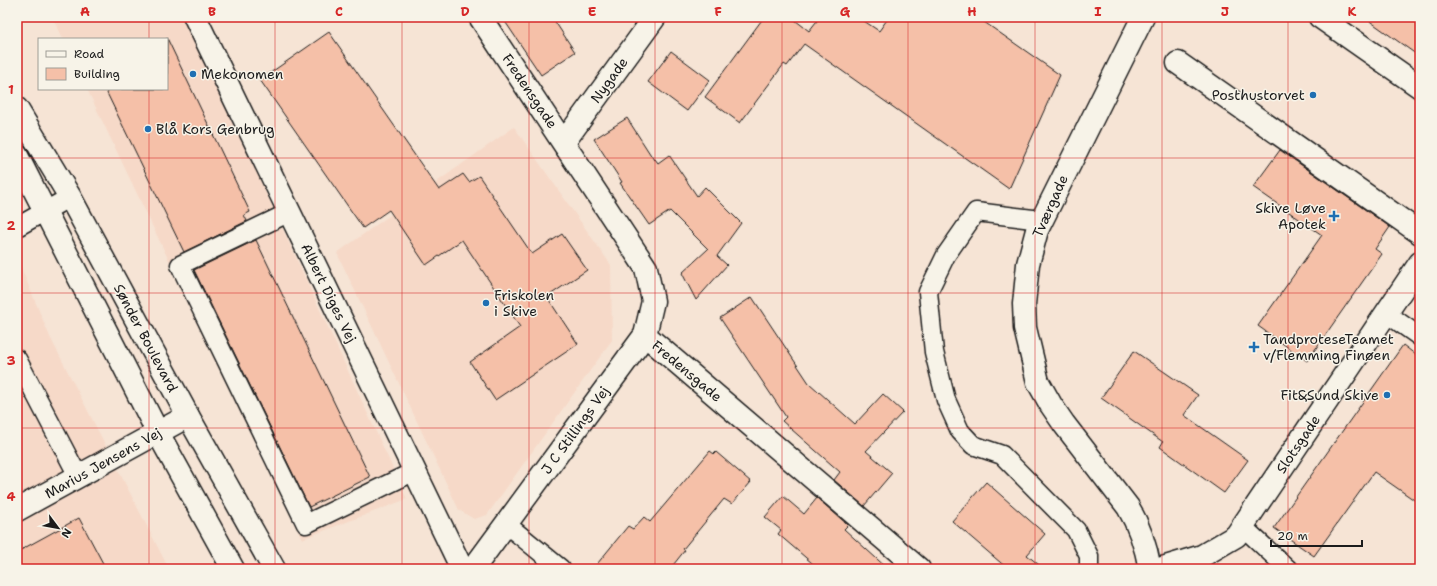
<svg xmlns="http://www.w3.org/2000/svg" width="1437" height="586" viewBox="0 0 1437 586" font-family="'Shantell Sans',sans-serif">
<rect width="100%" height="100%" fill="#f6e4d5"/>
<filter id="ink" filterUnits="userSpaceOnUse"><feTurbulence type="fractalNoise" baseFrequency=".025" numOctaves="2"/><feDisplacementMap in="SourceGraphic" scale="8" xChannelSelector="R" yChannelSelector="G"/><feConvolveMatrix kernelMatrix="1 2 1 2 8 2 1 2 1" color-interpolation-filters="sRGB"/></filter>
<g filter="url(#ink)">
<path fill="#f6d9c8" d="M52,17H185L407,499L302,539L87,89H167V39H63Z
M514,127L611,265L612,340L487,515L474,519L459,510L337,253Z
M17,258L50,337L169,569H17Z"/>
<path fill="#f5c0a8" stroke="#1c1c1c" d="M502,17H552L575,52L541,75Z
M764,17H791L809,31L820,17H858L879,31L889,17H977L1060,75L1009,189L804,44L787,66L784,64L740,123L705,97Z
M1364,17H1420V57Z
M329,32L439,190L463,174L469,182L479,176L532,254L562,234L587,270L547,297L578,344L495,400L470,362L520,327L462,240L426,265L389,210L363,228L260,80Z
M167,38L250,212L244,215L247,221L184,252L105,89H167Z
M671,51L710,80L687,111L648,82Z
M627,118L654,160L655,159L658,163L669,155L697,196L705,187L741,223L717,256L727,265L696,300L682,273L708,249L670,211L649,225L620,183L622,182L594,139Z
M1280,150L1390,227L1375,249L1382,254L1307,361L1258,326L1322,235L1253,187Z
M256,240L370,477L309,507L194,270Z
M752,297L809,383L855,424L883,394L903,412L866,451L892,473L864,506L834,480L840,472L782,421L786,417L720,318Z
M1403,345L1420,358V504L1374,472L1314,556L1274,528Z
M1134,351L1198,395L1184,415L1248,460L1224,493L1160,447L1163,442L1101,398Z
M710,451L714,454L716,452L751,482L732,504L724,499L683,549L685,550L670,569H593L628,526L633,529L644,517L650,522Z
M986,482L1045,534L1027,555L1044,569H1008L952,521Z
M783,496L804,514L817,498L848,525L844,529L888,569H819L778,534L781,530L765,517Z
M79,518L106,569H17V552Z"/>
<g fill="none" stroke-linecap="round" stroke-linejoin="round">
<defs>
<path id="lane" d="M290,212L180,265L306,524L415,471
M1041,220L976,212L946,255L928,292L934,352L946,400L960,431L973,445L1002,455L1076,530L1089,556V569
M17,227L70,197
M1386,313L1420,337
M17,359L78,476
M506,524L561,569
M1242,526L1288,569"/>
<path id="street" d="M195,17L462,569
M1320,17L1420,87
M1178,63L1420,233
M564,142L655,17
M645,335L919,569
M17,510L188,416
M473,569L645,335L653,301L646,268L480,17
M1159,569L1202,556L1236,536L1420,263"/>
<path id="secondary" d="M1143,17L1037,230L1028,264L1024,304L1025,328L1038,382L1051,405L1064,424L1128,507C1140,527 1146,547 1150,569
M17,109L70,197L188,416L274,569
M17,156L158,433L233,569"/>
</defs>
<use href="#lane" stroke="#1c1c1c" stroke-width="21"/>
<use href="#street" stroke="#1c1c1c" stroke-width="25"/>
<use href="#secondary" stroke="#1c1c1c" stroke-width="25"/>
<use href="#lane" stroke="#f7f3e8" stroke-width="18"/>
<use href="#street" stroke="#f7f3e8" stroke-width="22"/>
<use href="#secondary" stroke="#f7f3e8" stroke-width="22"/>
</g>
</g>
<path fill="none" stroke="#d62828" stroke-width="1" stroke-opacity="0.55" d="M149,17V39M275,17V569M402,17V569M529,17V569M655,17V569M782,17V569M908,17V569M1035,17V569M1162,17V569M1288,17V569M149,89V569M17,158H1420M17,293H1420M17,428H1420"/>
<g fill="#1f6fb2" stroke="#f7f3e8" stroke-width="1.5">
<circle cx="193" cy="74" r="4"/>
<circle cx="1313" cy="95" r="4"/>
<circle cx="148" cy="129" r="4"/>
<path d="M1332 210h4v4h4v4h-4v4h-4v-4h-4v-4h4z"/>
<circle cx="486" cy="303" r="4"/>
<path d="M1252 341h4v4h4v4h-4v4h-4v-4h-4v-4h4z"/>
<circle cx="1387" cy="395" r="4"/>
</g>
<g text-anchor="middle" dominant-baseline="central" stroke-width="3" stroke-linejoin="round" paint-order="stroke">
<g font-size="14" fill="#1c1c1c" stroke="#f7f3e8" text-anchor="start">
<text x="201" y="74">Mekonomen</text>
<text x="1305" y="95" text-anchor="end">Posthustorvet</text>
<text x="156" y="129">Blå Kors Genbrug</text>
<text x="1326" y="208" text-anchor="end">Skive Løve<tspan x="1326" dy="16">Apotek</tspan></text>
<text x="494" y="295">Friskolen<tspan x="494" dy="16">i Skive</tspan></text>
<text x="1263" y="339">TandproteseTeamet<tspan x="1263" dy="16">v/Flemming Finøen</tspan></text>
<text x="1379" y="395" text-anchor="end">Fit&amp;Sund Skive</text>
</g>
<g font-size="14" fill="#1c1c1c" stroke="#f7f3e8">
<text transform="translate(609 80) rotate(-54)">Nygade</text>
<text transform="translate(530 91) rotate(56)">Fredensgade</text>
<text transform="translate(1050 206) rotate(-66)">Tværgade</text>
<text transform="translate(329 293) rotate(64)">Albert Diges Vej</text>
<text transform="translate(146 338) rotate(62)">Sønder Boulevard</text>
<text transform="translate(687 371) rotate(40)">Fredensgade</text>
<text transform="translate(575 430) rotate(-54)">J C Stillings Vej</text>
<text transform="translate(1298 444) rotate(-56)">Slotsgade</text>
<text transform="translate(103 463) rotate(-29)">Marius Jensens Vej</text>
</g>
</g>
<rect width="1437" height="586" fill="none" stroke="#f7f3e8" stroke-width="44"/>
<rect x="38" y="38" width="130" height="52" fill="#f7f3e8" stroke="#9f9d96"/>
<rect x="46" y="51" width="20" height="6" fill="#f7f3e8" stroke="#9f9d96"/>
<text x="74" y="58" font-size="12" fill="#1c1c1c">Road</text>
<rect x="46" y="68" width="20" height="12" fill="#f5c0a8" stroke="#9f9d96"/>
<text x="74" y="78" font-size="12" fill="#1c1c1c">Building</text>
<g transform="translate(58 528) rotate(122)" stroke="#f7f3e8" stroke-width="3" paint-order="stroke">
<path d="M0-3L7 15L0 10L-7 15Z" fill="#1c1c1c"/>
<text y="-6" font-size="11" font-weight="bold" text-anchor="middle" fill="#1c1c1c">N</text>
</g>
<path d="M1271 540v6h91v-6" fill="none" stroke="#1c1c1c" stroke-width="2"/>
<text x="1277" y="540" font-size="12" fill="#1c1c1c" stroke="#f7f3e8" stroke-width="3" paint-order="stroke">20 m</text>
<rect x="22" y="22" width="1393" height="542" fill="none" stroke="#d62828" stroke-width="1.5"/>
<g font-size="13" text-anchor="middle" font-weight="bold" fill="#d62828">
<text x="85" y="16">A</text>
<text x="212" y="16">B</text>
<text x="339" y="16">C</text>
<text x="465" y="16">D</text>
<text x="592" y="16">E</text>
<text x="718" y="16">F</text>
<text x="845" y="16">G</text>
<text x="972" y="16">H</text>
<text x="1098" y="16">I</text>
<text x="1225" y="16">J</text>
<text x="1352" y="16">K</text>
<text x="11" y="94">1</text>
<text x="11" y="230">2</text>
<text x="11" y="365">3</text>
<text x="11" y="501">4</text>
</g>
</svg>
